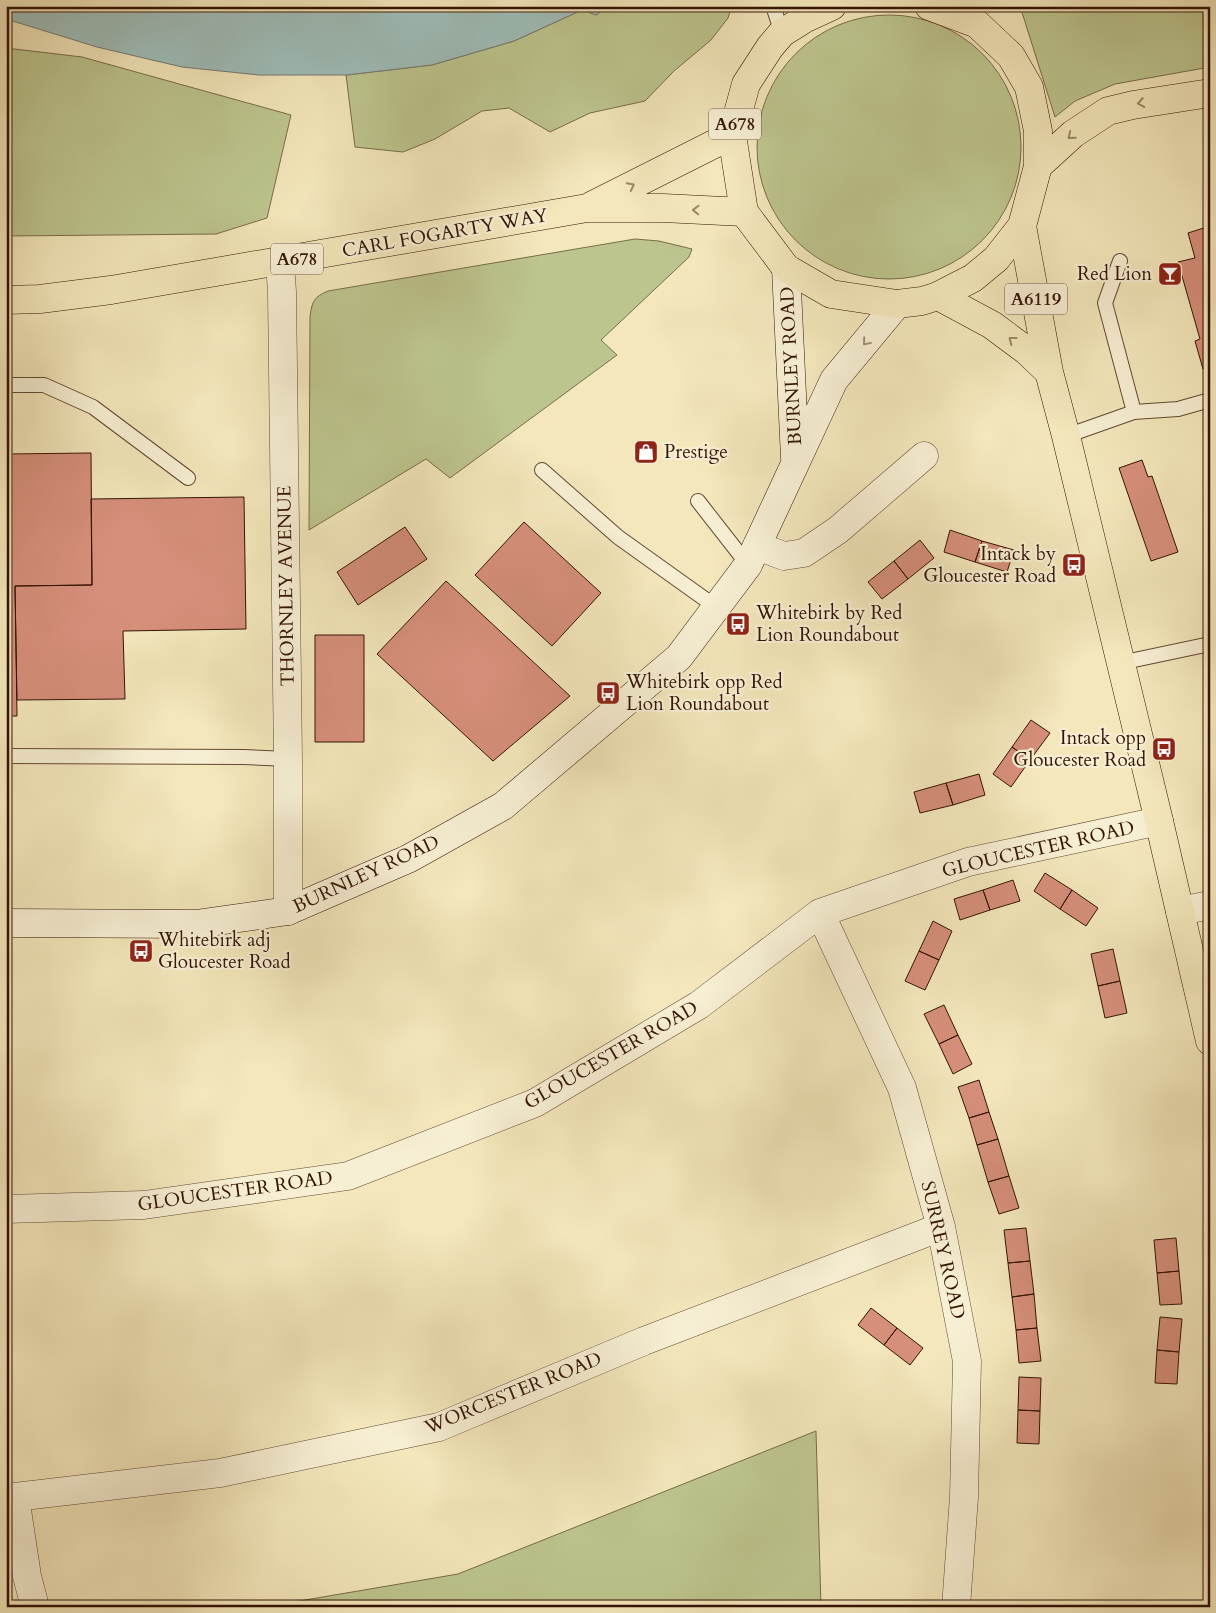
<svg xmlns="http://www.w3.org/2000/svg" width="1216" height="1613" viewBox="0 0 1216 1613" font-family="Cardo,serif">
<rect width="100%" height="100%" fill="#f3e7bb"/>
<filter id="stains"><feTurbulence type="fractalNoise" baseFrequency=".004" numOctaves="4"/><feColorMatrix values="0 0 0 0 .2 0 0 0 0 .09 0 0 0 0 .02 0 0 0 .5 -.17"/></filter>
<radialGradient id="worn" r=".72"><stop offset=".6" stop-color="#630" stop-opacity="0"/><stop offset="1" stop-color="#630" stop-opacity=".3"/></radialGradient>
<path fill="#bdc58e" stroke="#786c4a" d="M609,6H732L728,18L711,40L674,71L645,101L590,113L550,132L509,108L482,111L435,139L403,152L355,147L346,75L432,65L514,41L582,10L596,15Z
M1020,6H1210V67L1115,84L1075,101L1055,117Z
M757 147a132 132 0 1 1 264 0a132 132 0 1 1-264 0Z
M6,48L82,57L291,115L267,218L216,234L6,236Z
M635,239L659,241L692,249L689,257L601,340L617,355L450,478L426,459L309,530L310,317C312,301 314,297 328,291Z
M816,1431L821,1607H264L458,1574Z"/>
<path fill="#9fbeba" stroke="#747a72" d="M6,6H252L318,9L341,6H609L596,15L582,10L514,41L432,65L346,75H259L182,67L97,47L6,19Z"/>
<path fill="#d68f7a" stroke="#341305" d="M1210,226V367L1203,369L1195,341L1200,339L1178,262L1195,258L1188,233Z
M91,453L92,585L15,586L17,716H6V454Z
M1142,460L1148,477L1152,476L1178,552L1151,561L1119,468Z
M244,497L246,629L123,631L125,699L17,700L15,586L92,585L91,499Z
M524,522L601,593L552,646L475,575Z
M405,527L427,559L358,605L337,572Z
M950,530L982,541L975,562L944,552Z
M920,540L934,558L908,579L894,561Z
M982,541L1014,550L1007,572L975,562Z
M894,561L908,579L882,599L868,582Z
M446,581L570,696L493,761L377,654Z
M315,635H364V742H315Z
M1031,720L1050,733L1030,760L1012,747Z
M1012,747L1030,760L1011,787L993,774Z
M979,774L985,795L953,805L946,783Z
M946,783L953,805L920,813L914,792Z
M1045,873L1072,890L1060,909L1034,891Z
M1013,880L1020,901L990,910L983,890Z
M983,890L990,910L960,920L954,899Z
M1072,890L1098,908L1086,926L1060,909Z
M933,921L952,931L939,960L919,951Z
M1113,949L1120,981L1098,986L1091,954Z
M919,951L939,960L925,990L905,981Z
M1120,981L1127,1013L1105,1018L1098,986Z
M944,1005L958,1035L939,1044L924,1014Z
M958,1035L972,1064L953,1074L939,1044Z
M979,1080L989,1112L969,1118L958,1087Z
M989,1112L998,1139L977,1145L969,1118Z
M998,1139L1009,1176L988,1182L977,1145Z
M1009,1176L1019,1208L999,1214L988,1182Z
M1026,1228L1030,1261L1008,1263L1004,1230Z
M1176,1238L1179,1271L1157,1273L1154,1240Z
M1030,1261L1034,1294L1012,1297L1008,1263Z
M1179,1271L1182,1304L1160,1305L1157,1273Z
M1034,1294L1037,1328L1016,1330L1012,1297Z
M871,1308L897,1328L884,1345L858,1325Z
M1160,1317L1182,1319L1179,1352L1157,1350Z
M897,1328L923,1348L910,1365L884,1345Z
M1037,1328L1041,1361L1019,1363L1016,1330Z
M1157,1350L1179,1352L1177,1384L1155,1383Z
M1019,1377L1041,1378L1040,1411L1018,1410Z
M1018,1410L1040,1411L1039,1444L1017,1443Z"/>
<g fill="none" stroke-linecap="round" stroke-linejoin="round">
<defs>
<path id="lane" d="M773,6L782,33
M6,385H44L93,407L188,478
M1134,412L1178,409L1210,400
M1066,436L1134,412L1105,303L1120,261
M542,470L618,537L716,607
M698,501L748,565
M1120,663L1210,644
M6,756L244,757L288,759"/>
<path id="street" d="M280,262L282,292L288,759V911
M757,546L784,556L804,553L838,530L924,456
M1180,911L1210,905
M820,913L902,1088L941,1227L967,1361L964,1497L956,1607
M6,1209L144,1205L348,1176L535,1103L699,1005L820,913L968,862L1159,821
M6,1496L15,1497L220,1473L439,1427L644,1341L941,1227
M15,1497L27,1576L35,1607"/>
<path id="secondary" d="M786,268L795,458
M6,923L196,924L288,911L408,859L503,806L679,657L748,565L834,380L897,304"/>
<path id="primary" d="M1022,226L1049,372L1066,436L1159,821L1210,1041
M938,296L992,325L1027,351L1049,372"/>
<path id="highway" d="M832,6L806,18L782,33L770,47L746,84L732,135L744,212L786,268L831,294L897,304L922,301L938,296L973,278L996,259L1022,226L1038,166V131L1029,87L1011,56L977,24L929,6
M1038,166L1073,134L1108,111L1133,105L1210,93
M591,206L732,135
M6,300L40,299L111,290L587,208H663L744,212"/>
</defs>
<use href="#lane" stroke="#644832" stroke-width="16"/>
<use href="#street" stroke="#644832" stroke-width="29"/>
<use href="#secondary" stroke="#341305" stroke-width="29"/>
<use href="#primary" stroke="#341305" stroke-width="29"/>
<use href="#highway" stroke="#341305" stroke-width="29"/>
<use href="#lane" stroke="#f7efd3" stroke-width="14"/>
<use href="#street" stroke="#f7efd3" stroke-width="28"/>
<use href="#secondary" stroke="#f7efd3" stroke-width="28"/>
<use href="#primary" stroke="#f3e7bb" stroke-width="28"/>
<use href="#highway" stroke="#f3e7bb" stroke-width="28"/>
</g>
<defs><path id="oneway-chevron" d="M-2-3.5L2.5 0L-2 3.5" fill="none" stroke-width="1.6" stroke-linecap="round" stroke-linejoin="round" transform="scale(1.25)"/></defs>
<g stroke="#9d8869">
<use href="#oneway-chevron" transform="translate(1141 103) rotate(170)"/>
<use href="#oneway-chevron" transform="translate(1071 136) rotate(141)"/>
<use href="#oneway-chevron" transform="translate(631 186) rotate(-27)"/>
<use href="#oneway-chevron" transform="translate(696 210) rotate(-178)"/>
<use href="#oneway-chevron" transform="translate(1012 340) rotate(-143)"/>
</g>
<use stroke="#9f8c76" href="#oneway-chevron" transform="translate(866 342) rotate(130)"/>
<defs>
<symbol id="bar-square" viewBox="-11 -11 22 22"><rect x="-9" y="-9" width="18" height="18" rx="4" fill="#8f2418" stroke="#f7efd3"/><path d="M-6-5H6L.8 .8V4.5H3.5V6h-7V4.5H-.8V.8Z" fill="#fff"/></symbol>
<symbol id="shop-square" viewBox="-11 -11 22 22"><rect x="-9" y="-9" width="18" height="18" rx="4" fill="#8f2418" stroke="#f7efd3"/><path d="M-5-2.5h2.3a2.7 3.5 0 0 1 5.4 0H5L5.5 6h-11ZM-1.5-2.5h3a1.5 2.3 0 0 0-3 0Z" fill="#fff"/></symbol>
<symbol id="bus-square" viewBox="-11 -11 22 22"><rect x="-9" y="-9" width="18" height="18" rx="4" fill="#8f2418" stroke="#f7efd3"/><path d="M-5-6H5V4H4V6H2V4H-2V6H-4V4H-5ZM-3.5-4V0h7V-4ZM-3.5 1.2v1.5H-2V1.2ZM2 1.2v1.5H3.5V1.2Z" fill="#fff"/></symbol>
</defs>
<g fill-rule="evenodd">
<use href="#bar-square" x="1156" y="260" width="28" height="28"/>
<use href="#shop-square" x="632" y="438" width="28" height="28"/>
<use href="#bus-square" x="1060" y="551" width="28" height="28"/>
<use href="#bus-square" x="724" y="610" width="28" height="28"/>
<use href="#bus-square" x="594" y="679" width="28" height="28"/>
<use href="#bus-square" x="1150" y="735" width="28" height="28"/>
<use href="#bus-square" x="127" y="937" width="28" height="28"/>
</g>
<g text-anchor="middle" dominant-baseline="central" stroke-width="4.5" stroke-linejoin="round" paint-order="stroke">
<g fill="#f7efd3" stroke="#6e5543" stroke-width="1">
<rect x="709" y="108.5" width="52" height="31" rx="4"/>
<rect x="271" y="243.5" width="52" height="31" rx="4"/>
<rect x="1005" y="283.5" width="62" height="31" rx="4"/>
</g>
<g font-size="18" font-weight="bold" fill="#341305">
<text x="735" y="124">A678</text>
<text x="297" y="259">A678</text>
<text x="1036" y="299">A6119</text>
</g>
<g font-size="19" fill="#341305" stroke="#f7efd3">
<text transform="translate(445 233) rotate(-10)">CARL FOGARTY WAY</text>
<text transform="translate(791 366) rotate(-93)">BURNLEY ROAD</text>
<text transform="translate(286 586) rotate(-91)">THORNLEY AVENUE</text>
<text transform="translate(1038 849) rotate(-13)">GLOUCESTER ROAD</text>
<text transform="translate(366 874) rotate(-25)">BURNLEY ROAD</text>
<text transform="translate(611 1055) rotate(-30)">GLOUCESTER ROAD</text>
<text transform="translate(235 1191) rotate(-8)">GLOUCESTER ROAD</text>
<text transform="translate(943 1250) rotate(77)">SURREY ROAD</text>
<text transform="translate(513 1393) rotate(-22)">WORCESTER ROAD</text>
</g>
<g font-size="19" fill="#341305" stroke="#f7efd3" text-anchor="start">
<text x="1152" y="274" text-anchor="end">Red Lion</text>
<text x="664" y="452">Prestige</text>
<text x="1056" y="554" text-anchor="end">Intack by<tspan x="1056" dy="22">Gloucester Road</tspan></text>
<text x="756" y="613">Whitebirk by Red<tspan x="756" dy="22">Lion Roundabout</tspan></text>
<text x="626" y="682">Whitebirk opp Red<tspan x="626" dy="22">Lion Roundabout</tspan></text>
<text x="1146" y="738" text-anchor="end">Intack opp<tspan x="1146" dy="22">Gloucester Road</tspan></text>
<text x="158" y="940">Whitebirk adj<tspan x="158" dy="22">Gloucester Road</tspan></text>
</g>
</g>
<rect width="1216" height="1613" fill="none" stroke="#f3e7bb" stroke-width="25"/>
<rect x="8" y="8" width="1201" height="1598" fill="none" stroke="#341305" stroke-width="2.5"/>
<rect x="12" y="12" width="1191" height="1588" fill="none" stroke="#341305"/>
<rect width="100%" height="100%" filter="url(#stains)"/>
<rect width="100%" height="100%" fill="url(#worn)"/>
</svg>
